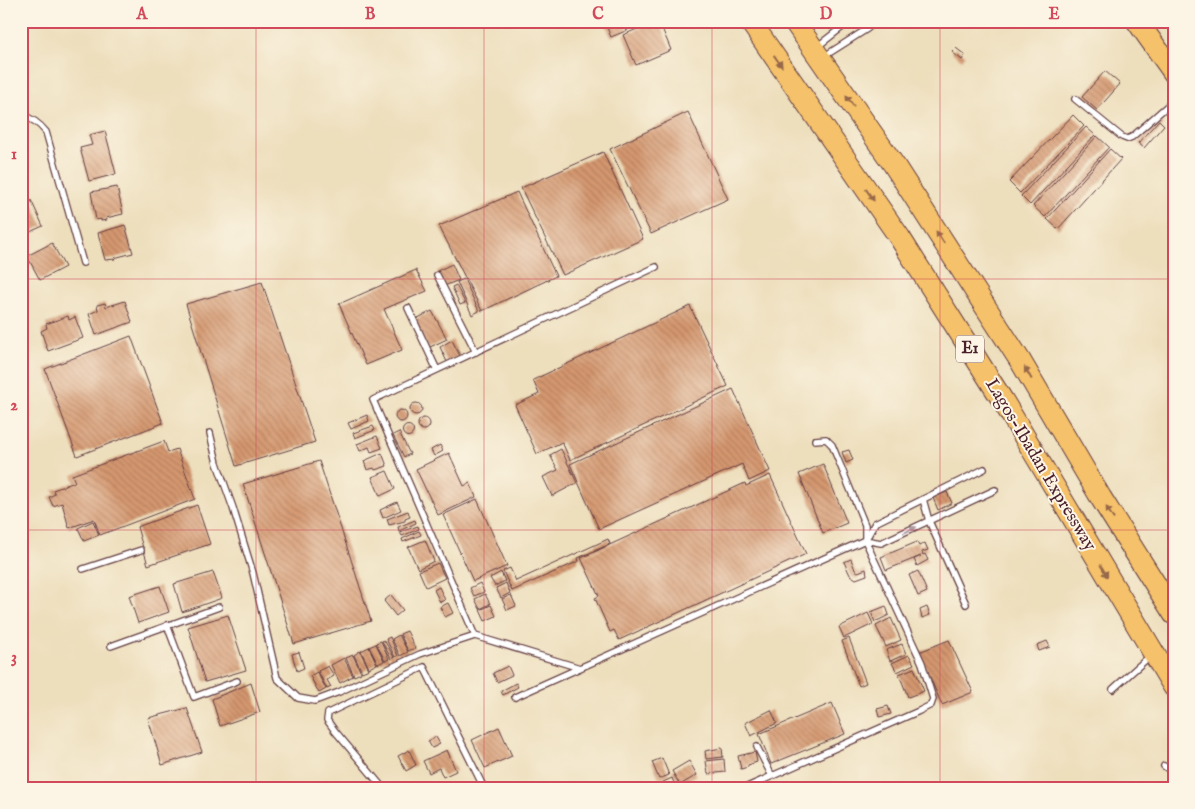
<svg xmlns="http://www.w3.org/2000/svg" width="1195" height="809" viewBox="0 0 1195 809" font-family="'IM FELL English',serif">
<defs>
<pattern id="building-back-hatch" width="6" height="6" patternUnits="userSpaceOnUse" patternTransform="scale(1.25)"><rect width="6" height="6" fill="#d59870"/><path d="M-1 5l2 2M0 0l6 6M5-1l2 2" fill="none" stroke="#af7b5c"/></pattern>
</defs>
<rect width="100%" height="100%" fill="#fcf5e5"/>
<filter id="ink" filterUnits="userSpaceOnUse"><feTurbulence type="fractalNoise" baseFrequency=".02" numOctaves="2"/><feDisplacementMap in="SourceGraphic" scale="10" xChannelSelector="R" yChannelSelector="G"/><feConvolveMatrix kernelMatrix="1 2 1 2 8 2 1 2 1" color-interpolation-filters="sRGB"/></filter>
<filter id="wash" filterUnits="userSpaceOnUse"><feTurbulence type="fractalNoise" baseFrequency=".0096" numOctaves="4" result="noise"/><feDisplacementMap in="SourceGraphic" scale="20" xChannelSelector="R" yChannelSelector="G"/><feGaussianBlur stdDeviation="1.12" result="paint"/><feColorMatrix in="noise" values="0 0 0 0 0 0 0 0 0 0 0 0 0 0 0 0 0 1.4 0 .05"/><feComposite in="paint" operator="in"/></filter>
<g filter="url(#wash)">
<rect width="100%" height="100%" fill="#eddebc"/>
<g id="blocks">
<path fill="url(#building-back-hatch)" d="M604,21H624L628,30L611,37Z
M656,21H659L671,50L636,65L623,35Z
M956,48L965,55L962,60L952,52Z
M1105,71L1120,84L1097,110L1082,97Z
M688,112L728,199L651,234L610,149Z
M1073,115L1084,126L1020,193L1009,182Z
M1159,120L1164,125L1144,148L1138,143Z
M1086,127L1095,135L1030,205L1021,196Z
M105,131L116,174L89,181L80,148L92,145L89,135Z
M1097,136L1109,147L1045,217L1033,206Z
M1110,149L1121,159L1058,229L1047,219Z
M603,152L643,239L563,275L521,188Z
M117,187L123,214L106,218L107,220L101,221V219L96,220L91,192Z
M517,192L556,276L482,311L439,226Z
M31,200L43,226L21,236V205Z
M125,225L133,253L114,258L115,259L105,260L98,233Z
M52,243L65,267L40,280L27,256Z
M452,264L459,280L444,286L437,271Z
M416,270L427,291L384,309L402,350L366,365L339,304Z
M464,279L479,311L472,315L457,282Z
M262,282L315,442L236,466L186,304Z
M456,285L465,303L460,305L452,287Z
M125,301L132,322L96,335L89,314L98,310L97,305L105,303L106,307Z
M690,306L728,386L570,460L562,442L537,454L515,405L539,394L533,380Z
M432,311L447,339L428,348L414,320Z
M68,316L69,320L75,317L83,338L48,351L41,331L47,328L46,324Z
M131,336L163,423L77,456L45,369Z
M452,340L460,356L447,362L440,347Z
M733,389L770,471L749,481L742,464L599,529L570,464Z
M410 409a6 6 0 1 1 12 0a6 6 0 1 1-12 0Z
M395 416a6 6 0 1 1 12 0a6 6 0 1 1-12 0Z
M367,415L369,421L351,429L348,423Z
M418 424a6 6 0 1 1 12 0a6 6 0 1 1-12 0Z
M402.5 431a5.5 5.5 0 1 1 11 0a5.5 5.5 0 1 1-11 0Z
M373,426L375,430L355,438L353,433Z
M399,432L410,454L404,457L393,435Z
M377,436L382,448L371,452L369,447L360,451L357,444Z
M164,441L168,452L177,449L195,499L100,535L94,519L69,528L62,503L53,506L49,497L55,494L53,490L75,482L72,475Z
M440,445L443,451L434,456L431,450Z
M561,449L577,483L552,496L543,477L558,470L550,455Z
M849,450L853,460L846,463L842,452Z
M382,453L387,466L375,470L374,468L367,470L364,461Z
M449,453L464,486L470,483L476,497L438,515L416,469Z
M319,461L371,621L294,644L243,484Z
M823,464L847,523L823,533L799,474Z
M387,471L395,489L380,496L372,477Z
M770,475L806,554L619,640L614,630L610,632L595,598L599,596L581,558L745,483L746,486Z
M947,492L952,503L938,510L933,498Z
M477,499L507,566L473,581L443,515Z
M397,502L401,510L383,518L380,510Z
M197,505L210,544L148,565L137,527Z
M408,511L410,517L405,519V521L389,525L387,519Z
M415,520L416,523L399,531L398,527Z
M93,521L99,535L84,541L78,528Z
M418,526L419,529L402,536L400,532Z
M419,531L421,535L403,542L402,539Z
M608,539L610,544L578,558L579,561L512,591L503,571L510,568L516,581Z
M425,540L434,561L418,569L408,547Z
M917,542L919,546L925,543L928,550L922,552L923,555L925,554L928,560L917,566L914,559L921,556L886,570L881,557Z
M851,559L855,570L858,572L866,569L867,575L856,579L850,575L844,562Z
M438,563L445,578L426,587L419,571Z
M918,571L927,592L918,596L909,575Z
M213,572L222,598L182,612L174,584Z
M501,572L505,581L495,586L490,578Z
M480,583L484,592L474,596L470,588Z
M506,583L510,593L501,598L496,588Z
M160,586L169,612L138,623L129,596Z
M439,587L445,600L440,602L434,590Z
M485,594L490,604L480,609L475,599Z
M391,595L403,610L396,616L384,601Z
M511,595L516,606L507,610L502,599Z
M448,603L453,613L445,617L440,607Z
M491,605L496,616L485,621L480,610Z
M886,606L889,615L875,622L871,612Z
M927,607L930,615L922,618L920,610Z
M868,613L873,624L844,638L839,627Z
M228,615L246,670L205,682L188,627Z
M891,618L901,640L886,647L876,626Z
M407,631L415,648L408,651L400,634Z
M399,635L408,652L400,656L392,639Z
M390,637L398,656L395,657L386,639Z
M849,638L866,683L859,686L842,641Z
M384,640L394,657L391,659L382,641Z
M949,640L973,692L942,705L919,652Z
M381,641L389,659L385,661L376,643Z
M1047,641L1050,647L1039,651L1037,645Z
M376,644L384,661L378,664L369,647Z
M902,644L906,654L890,661L886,650Z
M369,647L377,664L369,668L361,651Z
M360,651L369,669L362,672L354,655Z
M299,652L304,668L297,671L292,654Z
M353,655L361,673L354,676L346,658Z
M909,655L914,664L897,672L892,663Z
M344,658L353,676L340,683L331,665Z
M328,666L334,676L327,680L331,687L327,689L318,671Z
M508,666L512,675L497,682L493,673Z
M914,668L924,691L908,697L899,674Z
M317,672L326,689L319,693L310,676Z
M251,683L260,712L220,726L212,699Z
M516,683L518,687L503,695L501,691Z
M832,703L845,734L771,764L759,734Z
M888,706L891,714L879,717L877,709Z
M187,708L202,752L162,765L148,718Z
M771,710L777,723L751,736L745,723Z
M499,727L512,756L485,768L472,740Z
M436,737L440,744L432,748L428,741Z
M722,748L723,757L706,759L705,751Z
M409,750L416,765L406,771L398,756Z
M447,750L456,771L443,777L439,768L429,773L423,761Z
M755,752L757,762L748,765V767L741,769L738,756Z
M662,758L669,775L659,779L652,762Z
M724,759L725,772L708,774L706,761Z
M689,761L697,775L680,785L672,771Z
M672,778L676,788H663L661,783Z"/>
</g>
</g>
<g filter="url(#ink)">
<use href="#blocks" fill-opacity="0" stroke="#623c41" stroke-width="1"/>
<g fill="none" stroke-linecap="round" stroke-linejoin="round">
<defs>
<path id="lane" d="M818,46L850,21
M823,57L867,29L875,21
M1075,99L1122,137L1127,139L1132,137L1174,100
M21,115C32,118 39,123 46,132L83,263
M437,275L476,352
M408,308L437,370
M210,433L217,463L233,508L253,573L277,678L298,698L315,701L339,692L420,654L475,636
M923,499L929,521L966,604
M866,539L875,523L984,469
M83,569L141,550
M167,625L194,697L237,681
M111,646L219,607
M580,668L475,636L373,400L656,267
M1113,689L1150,656
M515,697L865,540L881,543L995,490
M757,747L772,776
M1164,766L1174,773
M383,788L335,731L327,720L328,713L424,667L484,788
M745,788L919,711L931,705L933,699L922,663L865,540V525L832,445L826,439L815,440"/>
<path id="highway" d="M750,21L900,238L1003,401L1174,687
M794,21L894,165L1021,362L1101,498L1174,614
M1137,21L1174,73"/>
</defs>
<use href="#lane" stroke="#623c41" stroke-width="8"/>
<use href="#highway" stroke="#623c41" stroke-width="23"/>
<use href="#lane" stroke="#fff" stroke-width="5.5"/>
<use href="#highway" stroke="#f5c16b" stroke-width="21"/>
</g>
<defs><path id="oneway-solid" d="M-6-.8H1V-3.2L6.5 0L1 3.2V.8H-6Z" transform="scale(1.25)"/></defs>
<g fill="#976848">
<use href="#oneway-solid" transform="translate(778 61) rotate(55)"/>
<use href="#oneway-solid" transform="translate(850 101) rotate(-125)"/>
<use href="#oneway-solid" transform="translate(870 195) rotate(55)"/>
<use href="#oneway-solid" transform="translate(940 237) rotate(-123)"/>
<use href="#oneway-solid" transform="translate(1028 373) rotate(-120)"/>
<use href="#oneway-solid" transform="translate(1110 513) rotate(-122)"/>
<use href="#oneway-solid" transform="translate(1104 571) rotate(60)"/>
</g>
<use fill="#ae9aa0" href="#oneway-solid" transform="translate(910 530) rotate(-25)"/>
</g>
<path fill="none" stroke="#d1495b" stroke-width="1" stroke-opacity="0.55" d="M256,21V788M484,21V788M712,21V788M940,21V788M21,279H1174M21,530H1174"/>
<g text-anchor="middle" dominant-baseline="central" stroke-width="4" stroke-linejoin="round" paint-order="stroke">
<rect fill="#fcf5e5" stroke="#7f5f63" stroke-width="1" x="956" y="335.5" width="28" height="27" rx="4"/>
<g font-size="16" font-weight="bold" fill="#4a1f2b">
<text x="970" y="349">E1</text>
</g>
<g font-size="18" fill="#4a1f2b" stroke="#fcf5e5">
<text transform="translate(1040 465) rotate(59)">Lagos-Ibadan Expressway</text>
</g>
</g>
<rect width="1195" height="809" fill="none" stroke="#fcf5e5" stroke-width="55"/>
<rect x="28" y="28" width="1140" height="754" fill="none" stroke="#d1495b" stroke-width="2"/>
<g font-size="16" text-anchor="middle" font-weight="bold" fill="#d1495b">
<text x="142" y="19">A</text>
<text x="370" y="19">B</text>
<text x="598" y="19">C</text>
<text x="826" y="19">D</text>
<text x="1054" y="19">E</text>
<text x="14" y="159">1</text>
<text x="14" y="410">2</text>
<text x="14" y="662">3</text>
</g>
</svg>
